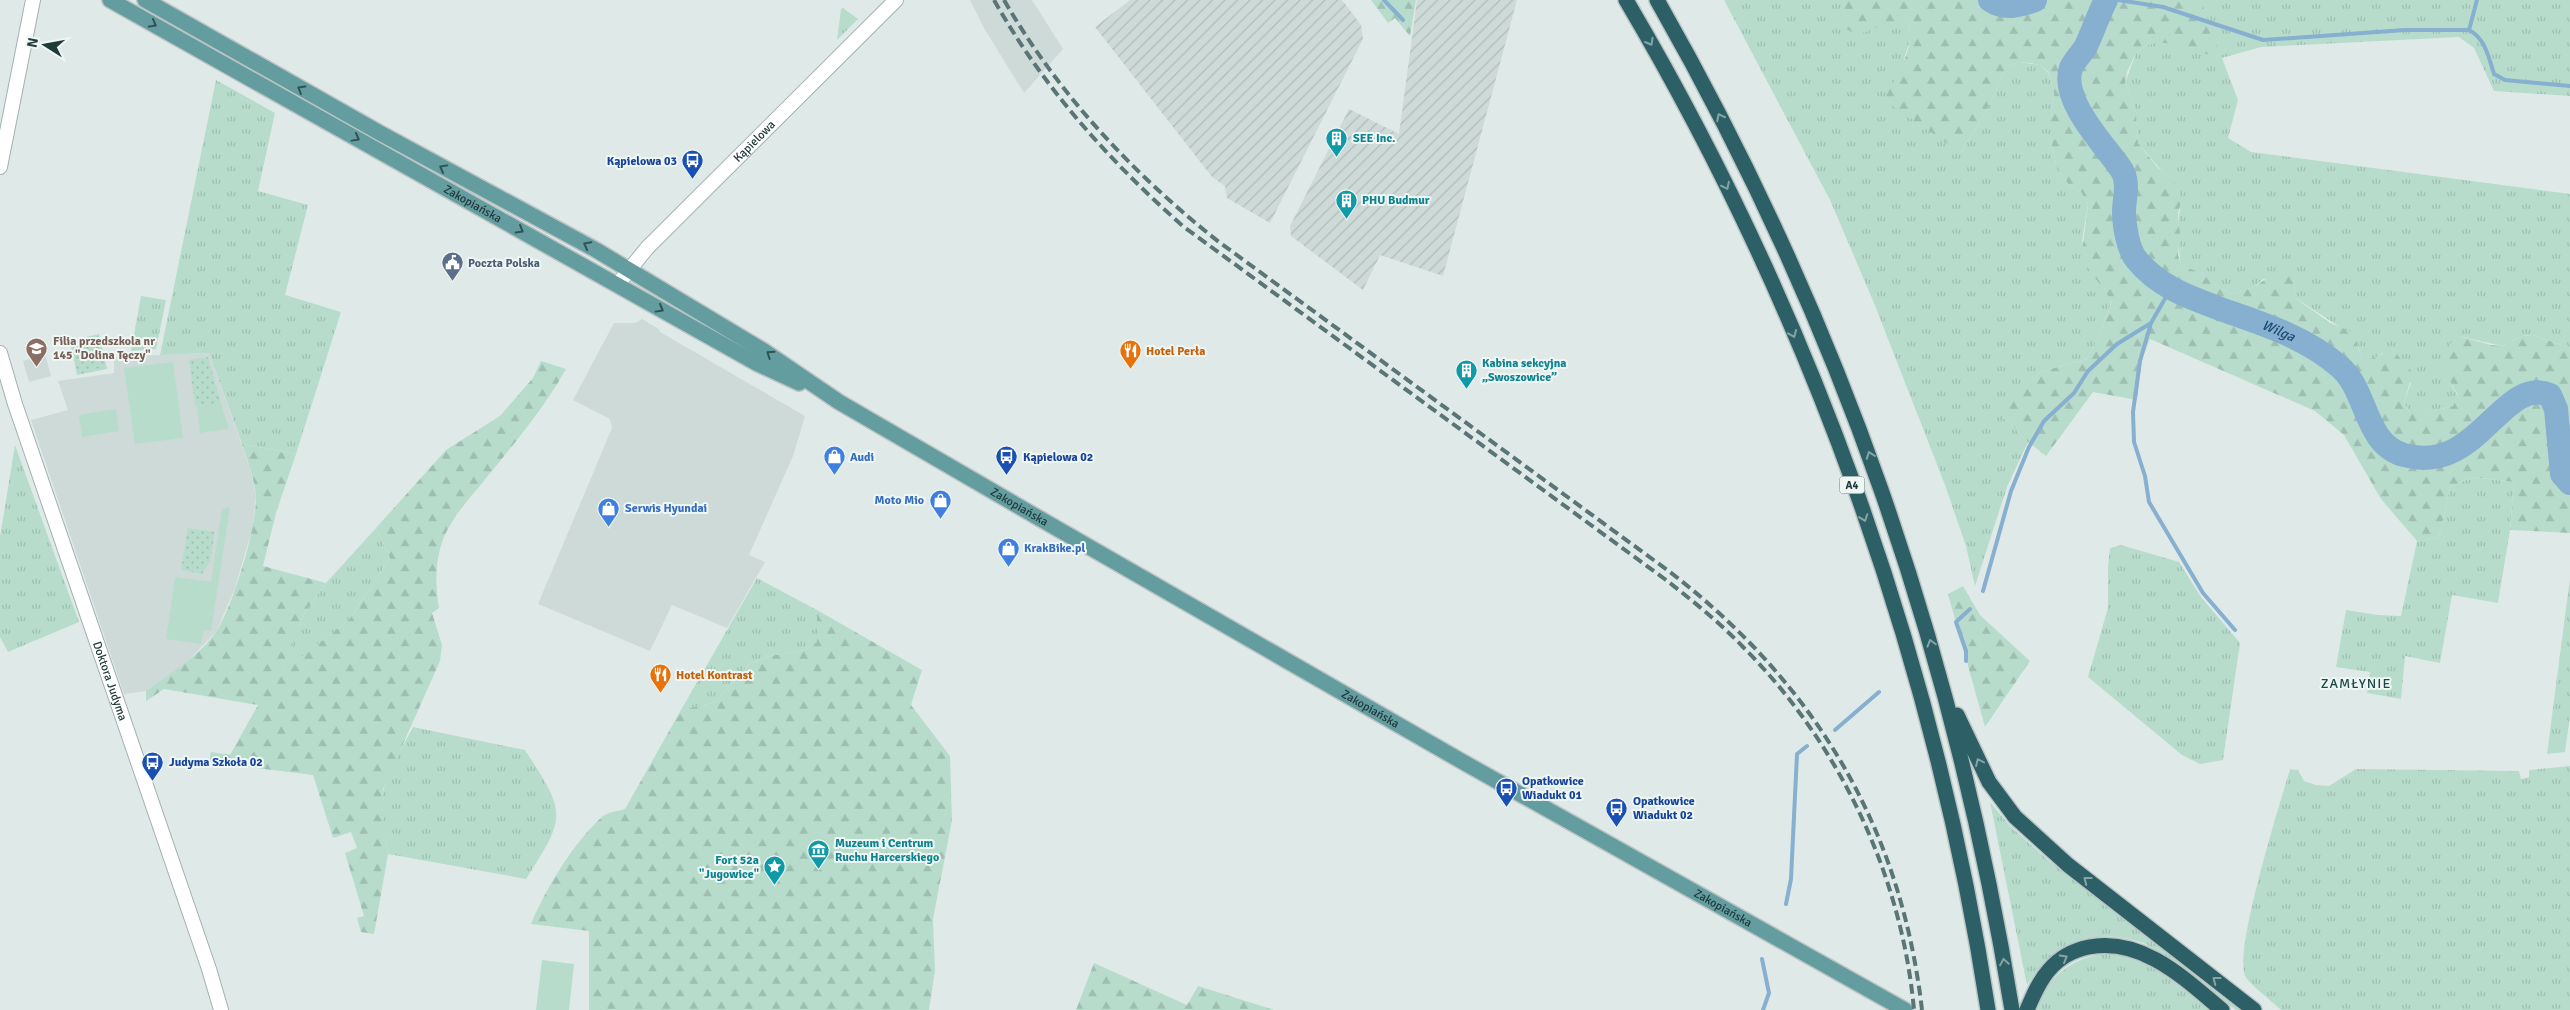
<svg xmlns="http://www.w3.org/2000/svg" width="2570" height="1010" viewBox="0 0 2570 1010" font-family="Signika,sans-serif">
<defs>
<pattern id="industrial-furrows" width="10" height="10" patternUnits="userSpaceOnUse" patternTransform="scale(1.25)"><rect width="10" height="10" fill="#cddad8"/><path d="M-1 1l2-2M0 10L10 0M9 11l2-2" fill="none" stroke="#b0bcba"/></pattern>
<pattern id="grass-tufts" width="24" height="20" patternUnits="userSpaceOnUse" patternTransform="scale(1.25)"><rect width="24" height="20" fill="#b7dccc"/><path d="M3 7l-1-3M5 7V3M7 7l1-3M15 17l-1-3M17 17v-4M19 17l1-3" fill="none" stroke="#9dbeb0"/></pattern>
<pattern id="forest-firs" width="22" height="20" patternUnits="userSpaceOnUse" patternTransform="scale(1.25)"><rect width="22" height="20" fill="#b7dccc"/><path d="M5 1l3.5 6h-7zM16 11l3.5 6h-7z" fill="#9dbeb0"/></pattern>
<pattern id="park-dots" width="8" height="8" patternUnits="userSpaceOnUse" patternTransform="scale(1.25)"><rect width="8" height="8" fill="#b7dccc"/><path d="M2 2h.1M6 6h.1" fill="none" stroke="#9dbeb0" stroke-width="1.8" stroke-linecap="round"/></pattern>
</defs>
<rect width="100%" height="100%" fill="#dfeae8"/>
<path fill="#cddad8" d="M970,0H1032L1063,49L1024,93L984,28Z
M642,319L659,329L660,332L805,416L793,456L749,555L765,562L727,628L672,605L650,651L538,604L612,428L610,419L573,400L614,323H635Z
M209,353L250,468L256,496L253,526L235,588L216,632L185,664L146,691L124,694L31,420L68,410L58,381L114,373V357Z
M45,354L51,376L29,382L23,361Z"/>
<path fill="url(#industrial-furrows)" d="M1130,0H1342L1361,25L1363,39L1270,223L1227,198L1225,186L1212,177L1095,27Z
M1417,0H1517L1443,276L1380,255L1363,290L1291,236L1290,226L1349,109L1399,134Z"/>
<path fill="url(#grass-tufts)" d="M1724,0H1844L1879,25L1899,21L1909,25L1911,37L1904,59L1961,153L1990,104L2003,74L2009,66L2019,62L2040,65L2049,73L2054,95L2051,116V141L2057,169L2069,185L2081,192L2088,204L2082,241L2112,300L2100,334L2087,359L2040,372L2001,415L2028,442L2007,487L1975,586L1966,546L1945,485L1874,303L1830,200Z
M2201,0H2570V96L2494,91L2474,48L2459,37L2261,47L2222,58L2238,100L2228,138L2251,152L2570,194V348L2533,335L2522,336L2502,346L2458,336L2452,386L2458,396L2453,406L2430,412H2409L2404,402L2411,383L2382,353L2373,360H2362C2360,354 2359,346 2356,341C2353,334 2304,304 2294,297L2295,277L2263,279L2254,287L2233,294L2223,290L2201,273L2181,265C2178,255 2178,213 2181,203L2166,176L2138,143L2136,112L2125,83L2136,53L2145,46L2155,43H2166L2202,7Z
M843,8L858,19L837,40L841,9Z
M216,80L275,113L258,191L308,205L285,295L341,312L296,454L242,444L209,353L160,355Z
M141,296L166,300L156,349L131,351Z
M15,445L79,622L8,652L0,637V537Z
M2473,477L2514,482L2510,530L2498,603L2452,595L2440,663L2405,656L2401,699L2367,693L2370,672L2336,667L2346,610L2378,615L2401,616L2417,541L2439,538L2450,487Z
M376,528L390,558L349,620L281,673L305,612L326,583Z
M2121,545L2179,562L2201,597L2240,643L2223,760L2200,764L2182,755L2088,677L2108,608V566L2110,548Z
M757,578L817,610V642L805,650L770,656L749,664L716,702L681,710Z
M2570,578V716L2565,752L2547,754Z
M413,727L525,750C567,814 566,816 526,879L388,854C386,834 378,808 384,788C389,766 403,747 413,727Z
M2570,766V1010H2281C2273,1002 2249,984 2245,976C2234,949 2280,804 2290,769L2298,770L2304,781L2316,785L2329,786L2356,769L2519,771L2521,779L2529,777V770Z
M1990,802L2010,826L2048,860L2241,1010H2236L2146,944C2097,926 2055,940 2027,985Z
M2107,953C2146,955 2180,986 2209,1010H2037C2047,976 2072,958 2107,953Z"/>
<path fill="url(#forest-firs)" d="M1371,0H1416L1410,36L1395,18L1388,23Z
M1844,0H2201L2221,58L2166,43H2155L2145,46L2136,53L2127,72L2125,83L2136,112L2138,143L2158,168L2175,183L2180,193L2181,203L2178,213L2180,234L2178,255L2181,265L2201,273L2223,290L2233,294L2254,287L2273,274L2295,277L2294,297L2330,323L2350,331L2356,340L2362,360C2374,360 2381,353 2393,350L2413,373L2404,402L2409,412H2430L2453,406L2458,395C2446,376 2437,352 2458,336L2491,345L2502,346L2522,336L2533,335L2570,348V533L2510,530L2514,482L2473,477L2450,487L2439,538L2417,541L2381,499L2344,435L2315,411L2150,339L2142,360L2137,400L2093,392L2046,456L2028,442L2000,414L2040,372L2087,359L2100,334L2112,301L2085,264L2082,253L2088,204L2081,192L2069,185L2057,169L2051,141V116L2054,95L2049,72L2040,65L2030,63L2019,62L2009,66L2003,74L1990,104L1961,153L1884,100C1895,78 1915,51 1909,25C1881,12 1862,50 1842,24Z
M541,361L566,369C544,408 515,443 487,477C472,496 454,514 444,537C435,559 435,585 439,608L432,613L442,645L440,661L383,789L382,808L388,854L374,934L361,932L357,918L364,916L345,853L357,848L351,832L333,838L313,775L209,762L211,752L230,755L258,705L164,689L146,701V691C170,674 199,656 216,632C233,606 257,527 256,496C254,478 248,461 242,444L296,454L276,513L263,566L326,583L305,612L282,672L349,620L390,558L376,528L446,450L500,416L533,378Z
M1963,586L1980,615L2030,661L1985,727L1948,594Z
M817,610L922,670L911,705L950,756L952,820L933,919L935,971L929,1010H589V931L531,924C546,888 574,842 603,816C608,812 619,811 625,809L681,710L716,702L749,664L770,656L805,650L817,642Z
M1094,963L1187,1005L1198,986L1274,1010H1076Z"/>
<path fill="url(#park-dots)" d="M99,334L107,369L77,375L70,341Z
M208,357L221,403L195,406L189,360Z
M188,528L215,532L210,561L202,574L181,570Z"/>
<path fill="#b7dccc" d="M173,362L183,438L135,444L124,368Z
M221,403L229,429L200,433L197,406Z
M116,409L119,431L82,437L79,415Z
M230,507L211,631L204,630L201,644L166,639L175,577L211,582L222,509Z
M542,960L574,964L569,1010H536Z"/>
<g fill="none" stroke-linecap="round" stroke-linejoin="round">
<path stroke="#86afd0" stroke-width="4" d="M1384,0L1403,20
M2118,0L2163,7L2263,40L2405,30H2469C2485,38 2489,58 2494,74L2505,80L2570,86
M2469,30L2477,0
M2170,290L2151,323L2140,361L2133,412L2134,442L2145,476L2149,502L2203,593L2235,630
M1983,591L2011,491L2029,447L2044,421L2074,393L2088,371L2117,344L2151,323
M1966,661V651L1956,622L1970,609
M1835,730L1879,692
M1786,904L1791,879L1797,754L1807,746
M1762,959L1769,993L1763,1010"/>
<g stroke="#86afd0" stroke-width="24">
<path d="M1990,0C2005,10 2019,6 2035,0"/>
<path id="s1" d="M2106,0C2098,15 2093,32 2085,48C2081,54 2074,61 2071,68C2060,100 2104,144 2121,169C2130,182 2124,198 2124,212C2124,225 2128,249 2136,259C2160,289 2194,299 2229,312C2267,325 2308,339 2340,367C2368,391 2364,444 2404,455C2478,476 2502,375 2550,395L2556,409L2562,474L2570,483"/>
</g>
<defs>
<g id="tertiary">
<path d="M0,167L33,0"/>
<path id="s2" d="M617,285L647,248L896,0"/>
<path id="s3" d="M0,353L15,404L209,969L221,1010"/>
</g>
<g id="primary">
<path id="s4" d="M110,0L756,363L799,383"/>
<path id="s5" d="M145,0L380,133L596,250L764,351L839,402L1037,517L1463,762L1905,1010"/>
</g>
<path id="motorway" d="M1626,0C1808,308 1934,656 1988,1010
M1657,0C1839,319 1953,647 2012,1010
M1957,715L1989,782L2015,817L2068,865L2254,1010
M2027,1010C2033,996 2039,981 2049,970C2059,958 2074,950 2089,947C2142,937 2184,978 2222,1010"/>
</defs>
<use href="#tertiary" stroke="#a2b1b0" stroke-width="16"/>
<use href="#primary" stroke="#bcc4c4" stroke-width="18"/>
<use href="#motorway" stroke="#bcc4c4" stroke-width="18"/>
<use href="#tertiary" stroke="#fff" stroke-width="14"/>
<use href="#primary" stroke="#639da0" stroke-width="15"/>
<use href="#motorway" stroke="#2c6066" stroke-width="15"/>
<path stroke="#5a7576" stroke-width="4" stroke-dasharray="10 5" stroke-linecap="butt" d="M994,0C1043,87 1109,161 1184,227L1666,580C1693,601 1719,622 1743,647C1839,743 1902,875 1914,1010
M1004,0C1059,95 1133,174 1219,242L1670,572C1815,684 1901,827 1922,1010"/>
</g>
<defs><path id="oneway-chevron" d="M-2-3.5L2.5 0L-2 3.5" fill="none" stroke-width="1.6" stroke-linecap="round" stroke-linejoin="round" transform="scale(1.25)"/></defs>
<g stroke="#315254">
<use href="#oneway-chevron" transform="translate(153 24) rotate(29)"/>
<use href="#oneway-chevron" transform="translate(301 89) rotate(-150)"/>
<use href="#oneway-chevron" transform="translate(356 138) rotate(29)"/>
<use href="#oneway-chevron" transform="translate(443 168) rotate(-151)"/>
<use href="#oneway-chevron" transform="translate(520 230) rotate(30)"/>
<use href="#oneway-chevron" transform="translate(587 245) rotate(-152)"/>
<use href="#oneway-chevron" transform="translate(660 309) rotate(29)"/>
<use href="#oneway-chevron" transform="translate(770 354) rotate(-146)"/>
</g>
<g stroke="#84a4a6">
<use href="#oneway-chevron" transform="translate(1650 42) rotate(60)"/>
<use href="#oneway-chevron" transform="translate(1720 117) rotate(-117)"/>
<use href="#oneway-chevron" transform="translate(1726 186) rotate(64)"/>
<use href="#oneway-chevron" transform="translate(1793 334) rotate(68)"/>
<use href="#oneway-chevron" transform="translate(1870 455) rotate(-110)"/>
<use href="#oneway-chevron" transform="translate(1864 518) rotate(71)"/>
<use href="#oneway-chevron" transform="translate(1931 643) rotate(-106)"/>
<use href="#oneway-chevron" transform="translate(1979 762) rotate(-115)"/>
<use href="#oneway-chevron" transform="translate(2087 880) rotate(-142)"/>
<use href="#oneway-chevron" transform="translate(2064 958) rotate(-30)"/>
<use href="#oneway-chevron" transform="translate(2004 962) rotate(-99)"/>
<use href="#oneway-chevron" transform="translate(2216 980) rotate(-142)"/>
</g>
<defs>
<symbol id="building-pin" viewBox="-11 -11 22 30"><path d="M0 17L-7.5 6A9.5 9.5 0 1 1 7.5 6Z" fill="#0f9aa8" stroke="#eff7f5"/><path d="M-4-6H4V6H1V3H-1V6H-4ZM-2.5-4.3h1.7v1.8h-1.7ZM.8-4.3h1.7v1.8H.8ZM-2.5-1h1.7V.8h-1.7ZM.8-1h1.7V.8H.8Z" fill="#fff"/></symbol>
<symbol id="bus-pin" viewBox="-11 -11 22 30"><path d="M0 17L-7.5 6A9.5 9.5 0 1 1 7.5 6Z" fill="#1a4fb4" stroke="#eff7f5"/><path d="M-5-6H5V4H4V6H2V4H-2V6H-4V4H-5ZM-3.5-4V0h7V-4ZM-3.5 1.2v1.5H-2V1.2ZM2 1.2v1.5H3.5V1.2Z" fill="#fff"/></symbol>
<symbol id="civic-pin" viewBox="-11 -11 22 30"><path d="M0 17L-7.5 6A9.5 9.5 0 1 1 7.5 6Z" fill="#5c6f8a" stroke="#eff7f5"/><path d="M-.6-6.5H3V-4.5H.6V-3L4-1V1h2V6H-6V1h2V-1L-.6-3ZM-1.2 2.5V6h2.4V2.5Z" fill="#fff"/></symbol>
<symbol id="school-pin" viewBox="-11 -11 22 30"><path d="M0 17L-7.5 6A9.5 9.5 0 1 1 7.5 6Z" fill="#8d6e63" stroke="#eff7f5"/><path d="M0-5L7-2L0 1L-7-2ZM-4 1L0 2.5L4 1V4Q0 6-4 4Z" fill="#fff"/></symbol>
<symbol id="restaurant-pin" viewBox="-11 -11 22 30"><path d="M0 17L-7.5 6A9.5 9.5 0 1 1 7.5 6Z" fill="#e8710a" stroke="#eff7f5"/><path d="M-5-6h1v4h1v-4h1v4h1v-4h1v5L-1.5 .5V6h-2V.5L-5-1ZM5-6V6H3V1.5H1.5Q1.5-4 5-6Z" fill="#fff"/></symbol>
<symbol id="shop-pin" viewBox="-11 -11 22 30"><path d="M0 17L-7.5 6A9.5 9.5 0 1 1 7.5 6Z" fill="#3f7fe0" stroke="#eff7f5"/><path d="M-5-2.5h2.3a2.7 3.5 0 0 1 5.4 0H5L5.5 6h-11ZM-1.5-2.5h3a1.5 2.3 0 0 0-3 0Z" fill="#fff"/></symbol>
<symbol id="museum-pin" viewBox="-11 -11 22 30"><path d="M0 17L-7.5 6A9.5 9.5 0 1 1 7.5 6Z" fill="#0f9aa8" stroke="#eff7f5"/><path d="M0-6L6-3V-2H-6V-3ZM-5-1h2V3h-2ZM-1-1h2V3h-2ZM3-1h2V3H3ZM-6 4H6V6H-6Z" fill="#fff"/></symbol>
<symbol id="sight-pin" viewBox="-11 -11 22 30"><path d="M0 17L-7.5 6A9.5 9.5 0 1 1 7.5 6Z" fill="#0f9aa8" stroke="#eff7f5"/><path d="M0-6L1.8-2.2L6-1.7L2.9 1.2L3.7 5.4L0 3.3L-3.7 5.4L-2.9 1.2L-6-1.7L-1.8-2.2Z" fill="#fff"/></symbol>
</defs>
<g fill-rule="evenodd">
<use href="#building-pin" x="1324" y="126" width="25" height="34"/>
<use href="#bus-pin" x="680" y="148" width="25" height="34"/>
<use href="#building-pin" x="1334" y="188" width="25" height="34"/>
<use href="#civic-pin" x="440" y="250" width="25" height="34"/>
<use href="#school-pin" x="24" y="336" width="25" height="34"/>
<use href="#restaurant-pin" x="1118" y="338" width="25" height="34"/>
<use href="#building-pin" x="1454" y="358" width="25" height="34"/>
<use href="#shop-pin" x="822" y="444" width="25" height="34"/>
<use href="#bus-pin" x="994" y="444" width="25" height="34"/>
<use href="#shop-pin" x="928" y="488" width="25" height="34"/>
<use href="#shop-pin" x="596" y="496" width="25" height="34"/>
<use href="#shop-pin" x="996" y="536" width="25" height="34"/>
<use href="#restaurant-pin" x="648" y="662" width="25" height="34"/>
<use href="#bus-pin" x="140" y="750" width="25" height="34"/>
<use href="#bus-pin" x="1494" y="776" width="25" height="34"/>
<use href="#bus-pin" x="1604" y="796" width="25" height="34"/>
<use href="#museum-pin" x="806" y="838" width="25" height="34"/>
<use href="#sight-pin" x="762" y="854" width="25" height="34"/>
</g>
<g text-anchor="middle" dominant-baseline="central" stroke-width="4" stroke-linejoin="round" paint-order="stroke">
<rect fill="#eff7f5" stroke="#5e7272" stroke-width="1" x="1839.5" y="476.5" width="25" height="17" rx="4"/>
<g font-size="11" font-weight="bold" fill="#20393a">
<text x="1852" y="485">A4</text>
</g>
<g font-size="12" font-weight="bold" fill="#0d838f" stroke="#eff7f5" text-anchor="start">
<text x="1353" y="138">SEE Inc.</text>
<text x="1362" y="200">PHU Budmur</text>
<text x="1482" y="363">Kabina sekcyjna<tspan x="1482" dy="14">„Swoszowice”</tspan></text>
<text x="835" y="843">Muzeum i Centrum<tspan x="835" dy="14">Ruchu Harcerskiego</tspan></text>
<text x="759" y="860" text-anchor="end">Fort 52a<tspan x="759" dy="14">"Jugowice"</tspan></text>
</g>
<g font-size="12" fill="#20393a" stroke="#eff7f5">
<text stroke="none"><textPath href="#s2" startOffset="199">Kąpielowa</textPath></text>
<text stroke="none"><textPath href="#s4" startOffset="416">Zakopiańska</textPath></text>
<text stroke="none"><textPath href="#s5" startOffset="1011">Zakopiańska</textPath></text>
<text stroke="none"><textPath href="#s3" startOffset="346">Doktora Judyma</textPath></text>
<text stroke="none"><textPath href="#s5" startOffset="1416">Zakopiańska</textPath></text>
<text stroke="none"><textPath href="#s5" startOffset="1821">Zakopiańska</textPath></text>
</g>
<g font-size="12" font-weight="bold" fill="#164399" stroke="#eff7f5" text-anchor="start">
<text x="677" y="161" text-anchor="end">Kąpielowa 03</text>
<text x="1023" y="457">Kąpielowa 02</text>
<text x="169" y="762">Judyma Szkoła 02</text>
<text x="1522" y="781">Opatkowice<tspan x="1522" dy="14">Wiadukt 01</tspan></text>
<text x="1633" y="801">Opatkowice<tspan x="1633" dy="14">Wiadukt 02</tspan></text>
</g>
<g font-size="12" font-weight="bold" fill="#4e5e75" stroke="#eff7f5" text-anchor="start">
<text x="468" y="263">Poczta Polska</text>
</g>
<g font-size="12" font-weight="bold" fill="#785e54" stroke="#eff7f5" text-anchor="start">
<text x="53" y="341">Filia przedszkola nr<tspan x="53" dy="14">145 "Dolina Tęczy"</tspan></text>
</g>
<g font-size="12" font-weight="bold" fill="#c56008" stroke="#eff7f5" text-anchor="start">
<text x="1146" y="351">Hotel Perła</text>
<text x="676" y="675">Hotel Kontrast</text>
</g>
<g font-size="12" font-weight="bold" fill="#366cbe" stroke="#eff7f5" text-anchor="start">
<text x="850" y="457">Audi</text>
<text x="924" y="500" text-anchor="end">Moto Mio</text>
<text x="625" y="508">Serwis Hyundai</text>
<text x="1024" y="548">KrakBike.pl</text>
</g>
<g font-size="14" font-style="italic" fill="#1b4b75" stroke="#eff7f5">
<text stroke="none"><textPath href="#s1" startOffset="448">Wilga</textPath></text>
</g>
<g font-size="14" letter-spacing="1" fill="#1c494b" stroke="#eff7f5">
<text x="2356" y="683">ZAMŁYNIE</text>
</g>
</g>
<g transform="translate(45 45) rotate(281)" stroke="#eff7f5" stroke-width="4" paint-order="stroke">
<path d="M0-4L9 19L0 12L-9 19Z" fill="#20393a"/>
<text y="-8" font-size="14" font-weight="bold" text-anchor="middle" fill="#20393a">N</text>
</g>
</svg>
